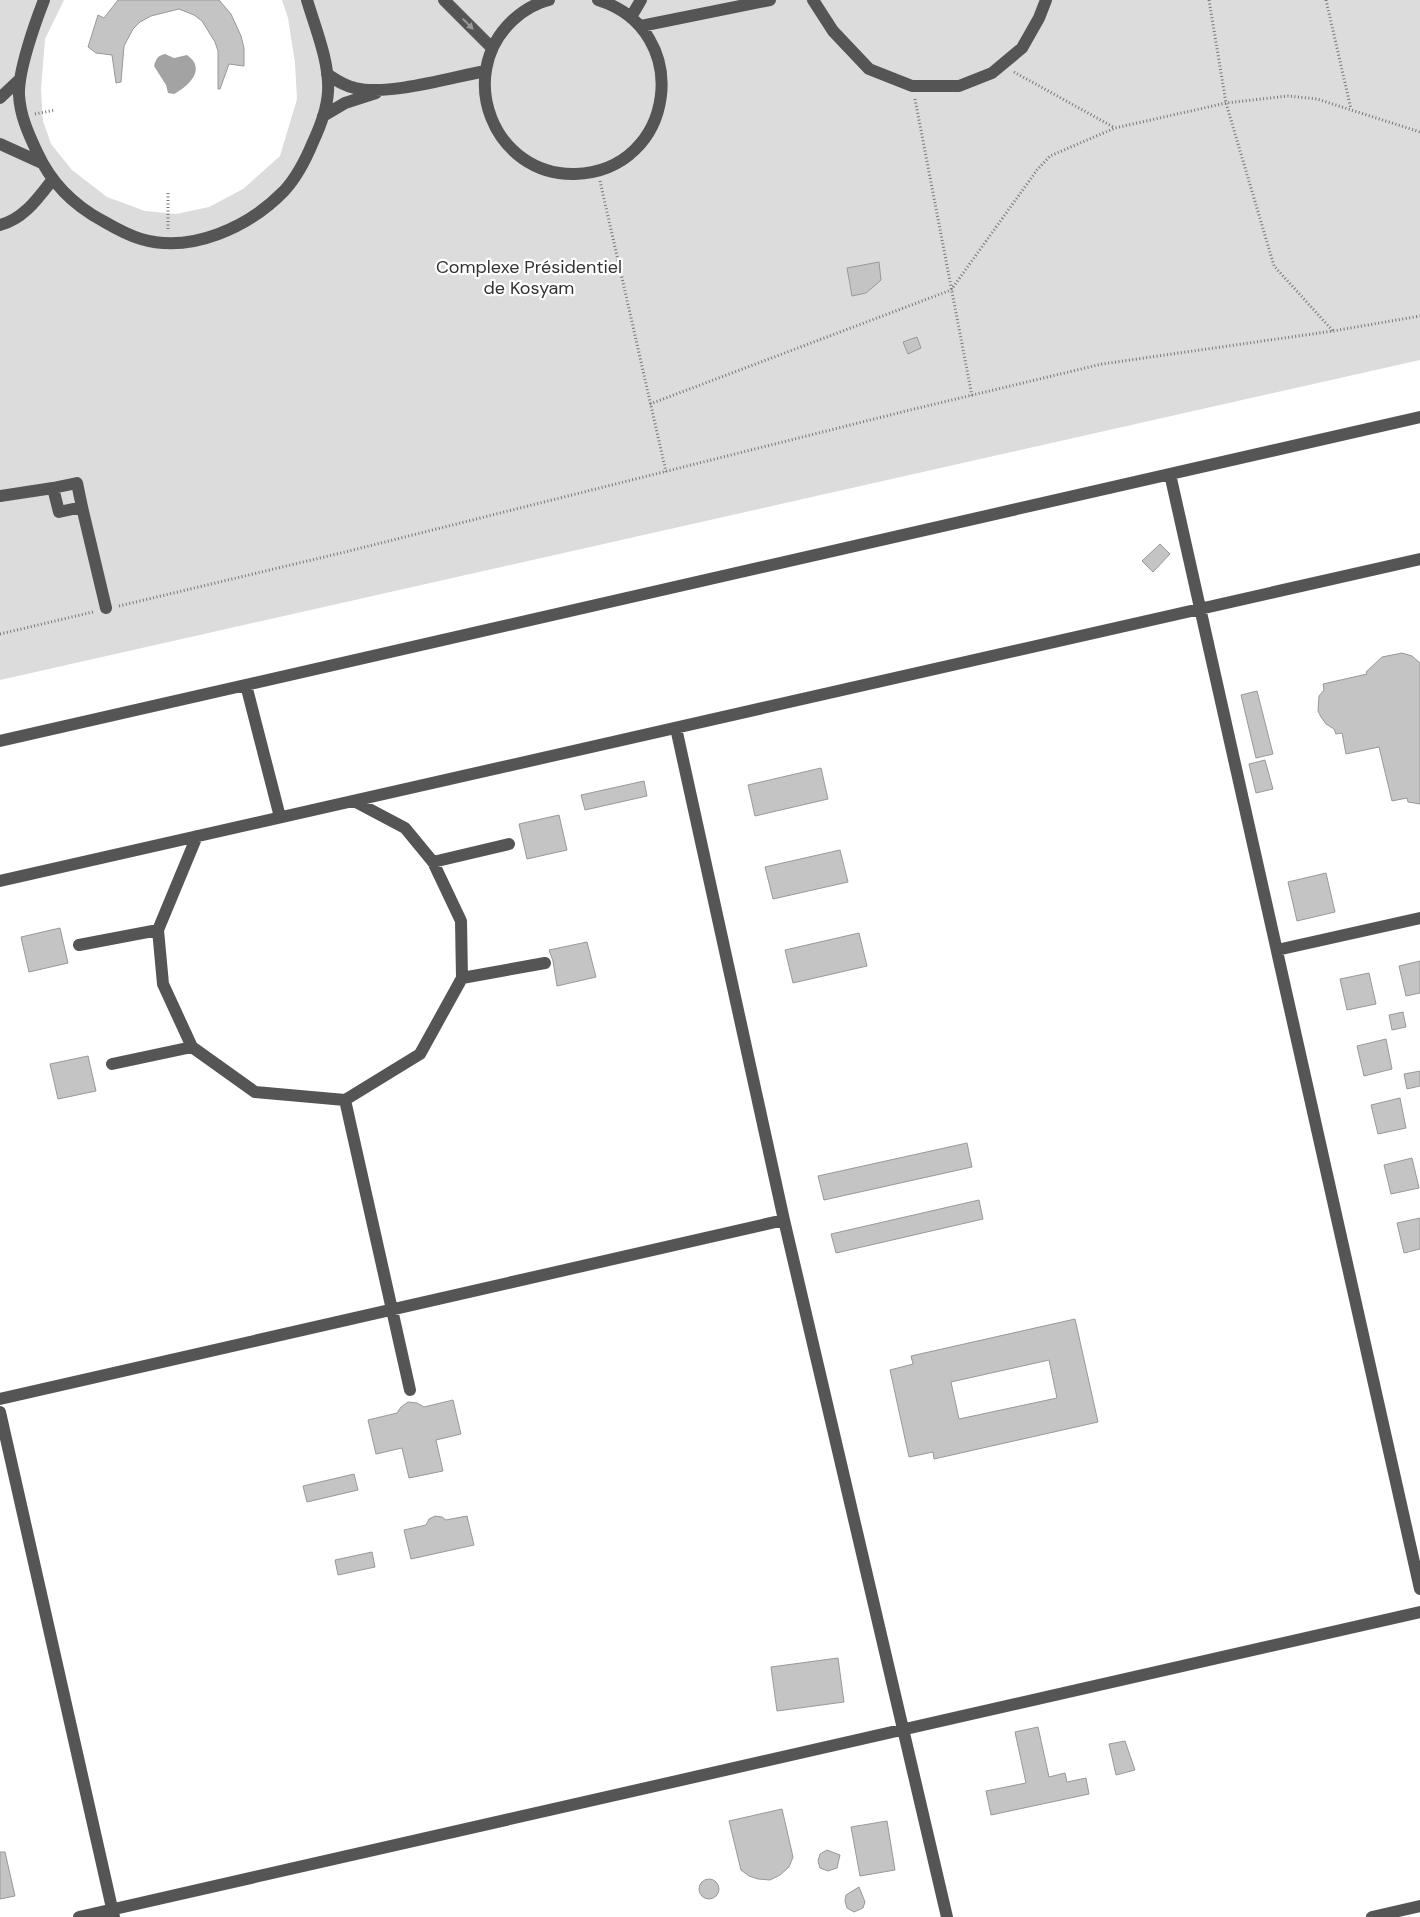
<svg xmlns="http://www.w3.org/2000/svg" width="1420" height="1917" viewBox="0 0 1420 1917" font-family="'DM Sans',sans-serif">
<rect width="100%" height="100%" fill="#fff"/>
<path fill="#dcdcdc" d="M0,0H64L45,39L41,90L43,121L51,144L72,170L107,197L145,211L176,214L209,207L243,189L280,156L297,99L295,63L288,18L282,0H1420V360L0,680Z"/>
<path fill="#a3a3a3" d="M165,54L174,58L187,55C207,69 189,86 174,94L168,93L166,85L154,66C156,59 157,56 165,54Z"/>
<path fill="#c4c4c4" stroke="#999" fill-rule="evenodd" d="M118,0H219L231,14L241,36L244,48V66L229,64L220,89H218V51L215,42L202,21L194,15L179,9L151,16L140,22L133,29L124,46L121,82L116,83L112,55L96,53L88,47L98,15L104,18Z
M879,262L881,280L866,293L852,296L847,268Z
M917,337L921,348L908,354L903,342Z
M1160,544L1170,554L1153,572L1142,561Z
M1402,653L1412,656L1420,663V804L1408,802L1407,798L1392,801L1379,747L1346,754L1342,733L1336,734L1334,729L1326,724L1321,717L1318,711L1319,696L1324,690L1323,684L1367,674L1366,672L1382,657Z
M1257,691L1273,754L1256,758L1241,695Z
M1265,760L1273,789L1256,793L1249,764Z
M821,768L828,799L755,816L748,785Z
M644,781L647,796L585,810L581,795Z
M559,815L567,850L527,859L519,824Z
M840,850L848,882L773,899L765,867Z
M1326,873L1335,912L1297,921L1288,882Z
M60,928L68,963L29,972L21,937Z
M859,933L867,966L793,983L785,950Z
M587,942L596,977L557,986L553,961L549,950Z
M1420,961V993L1406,996L1399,966Z
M1369,973L1376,1004L1347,1010L1340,979Z
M1403,1012L1406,1027L1392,1030L1389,1015Z
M1386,1039L1392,1069L1364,1076L1357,1046Z
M88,1056L96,1091L58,1099L50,1064Z
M1420,1071V1086L1407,1089L1404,1074Z
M1400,1098L1406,1128L1378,1134L1371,1105Z
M967,1143L972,1167L824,1200L818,1176Z
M1412,1158L1419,1188L1391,1194L1384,1165Z
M979,1200L983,1219L836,1253L831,1234Z
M1420,1218V1249L1404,1253L1397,1223Z
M1075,1319L1098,1422L934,1459L933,1452L909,1457L890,1370L913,1364L911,1356ZM1049,1360L1057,1398L959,1419L951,1382Z
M453,1400L461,1434L436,1440L443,1471L409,1478L402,1448L376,1454L368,1420L397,1413L401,1407L408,1402L417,1403L424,1407Z
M354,1474L358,1490L307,1502L303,1486Z
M435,1516L442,1517L446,1520L467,1516L474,1545L411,1559L404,1530L426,1525L429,1519Z
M372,1552L375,1567L338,1575L335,1560Z
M838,1658L844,1702L777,1711L771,1667Z
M1038,1727L1049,1777L1065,1773L1067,1782L1086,1778L1089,1794L991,1815L986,1791L1026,1783L1015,1732Z
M1125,1741L1135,1770L1116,1775L1109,1744Z
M782,1809L793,1857L789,1867L780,1875L770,1880L758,1879L749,1876L741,1870L729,1821Z
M887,1821L895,1870L860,1876L851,1827Z
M827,1850L840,1855L837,1868L828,1871L820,1868L818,1861L820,1854Z
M0,1852H5L15,1896L0,1899Z
M699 1889a10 10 0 1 1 20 0a10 10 0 1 1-20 0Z
M859,1887L865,1902L863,1908L854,1912L847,1908L845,1901L846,1895Z"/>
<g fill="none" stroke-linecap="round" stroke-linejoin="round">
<path stroke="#777" stroke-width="3" stroke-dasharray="1 2.5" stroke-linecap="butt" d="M1209,0L1226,103L1274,266L1333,331
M1326,0L1351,109
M1014,72L1115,128
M915,99L972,396
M35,114L55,110
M600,181L666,472
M168,229V191
M650,404L951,290L1037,170L1050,156L1115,128L1226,103L1288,96L1317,99L1420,132
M119,606L345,552L910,410L1102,364L1333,331L1420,316
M0,634L93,612"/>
<path stroke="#555" stroke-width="12" d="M44,0C35,23 18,71 19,95C20,115 28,133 37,152C51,183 73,205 103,221C115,228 127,235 141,239C191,254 249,227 284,191C297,177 306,159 313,142C320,127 327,109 328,92C330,63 315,27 307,0
M444,0L492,48
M549,0C536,3 523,11 513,20C454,75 494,176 575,174C676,171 695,30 598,0
M813,0L833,31L869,69L912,86H959L992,73L1022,48L1039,18L1046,0
M631,17L641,0
M641,26L770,0
M327,74C336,80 344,86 355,88C389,96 449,78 485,71
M0,98L20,79
M323,116L345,103L376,93
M0,144L42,163
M0,225C24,219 38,198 53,179
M1170,474L1420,1589
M53,488L77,483L82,507
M0,496L53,488L59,512L82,507L106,608
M246,685L280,817
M676,728L784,1220L947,1917
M0,741L1420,417
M197,836L158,930L163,984L192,1047L255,1092L345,1100L410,1390
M433,862L509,844
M0,881L1420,559
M79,945L158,930
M1277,950L1420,918
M462,978L545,963
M112,1064L192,1047
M345,1100L420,1054L462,978L461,921L433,862L405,828L354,801
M0,1399L784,1220
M0,1412L114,1917
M79,1917L1420,1612
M1372,1917L1420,1906"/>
</g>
<defs><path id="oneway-solid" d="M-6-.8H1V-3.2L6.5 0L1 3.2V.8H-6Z" transform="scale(1.25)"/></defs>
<use fill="#999" href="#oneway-solid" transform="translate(468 24) rotate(45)"/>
<g text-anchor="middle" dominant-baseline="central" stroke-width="4.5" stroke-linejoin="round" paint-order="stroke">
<g font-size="18" fill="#333" stroke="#fff">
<text x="529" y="267">Complexe Présidentiel<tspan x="529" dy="21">de Kosyam</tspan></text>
</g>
</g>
</svg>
